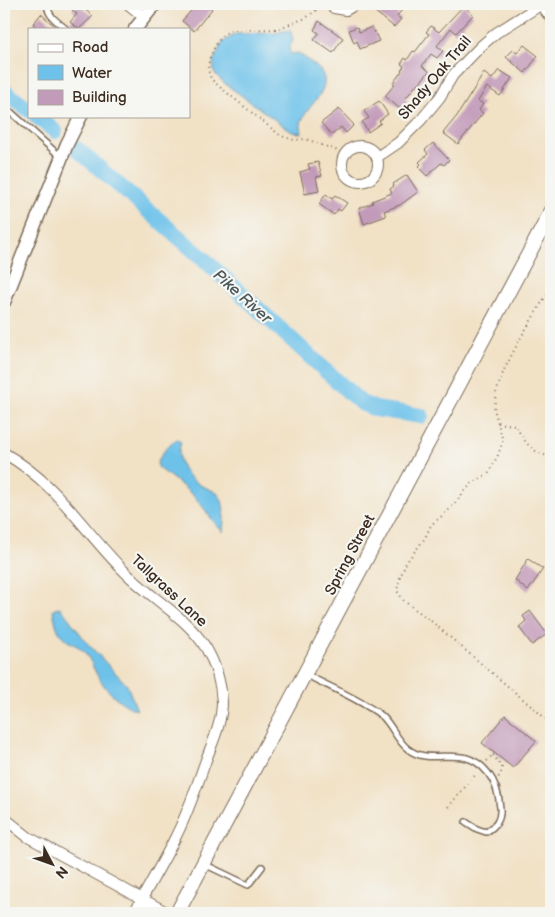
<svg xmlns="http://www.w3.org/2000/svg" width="555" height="917" viewBox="0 0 555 917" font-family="'Balsamiq Sans',sans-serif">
<rect width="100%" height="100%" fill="#f6f6f2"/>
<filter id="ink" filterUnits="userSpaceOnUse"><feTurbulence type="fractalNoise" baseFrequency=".02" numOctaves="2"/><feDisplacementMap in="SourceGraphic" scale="10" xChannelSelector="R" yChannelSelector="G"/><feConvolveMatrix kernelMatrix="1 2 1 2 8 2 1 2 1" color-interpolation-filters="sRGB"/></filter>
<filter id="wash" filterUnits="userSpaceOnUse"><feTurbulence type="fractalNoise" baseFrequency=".0096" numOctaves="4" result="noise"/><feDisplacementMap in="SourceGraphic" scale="20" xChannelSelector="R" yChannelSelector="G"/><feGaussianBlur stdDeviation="1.12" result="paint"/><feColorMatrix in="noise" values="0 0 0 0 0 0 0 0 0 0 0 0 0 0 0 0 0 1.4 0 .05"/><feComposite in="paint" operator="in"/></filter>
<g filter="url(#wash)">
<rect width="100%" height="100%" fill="#f1e1c5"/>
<path fill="#6ec2ea" stroke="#547684" d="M290,30L293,40L289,49L291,54L298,53C305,58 314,64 320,70C336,90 302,108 301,125C301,126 302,133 302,133L292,132L224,83L214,73L213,61L223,42L236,34L275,33Z
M178,439L181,443C174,460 185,476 200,485C206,488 213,490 218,494C226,502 224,522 223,532C213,523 207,511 198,501C190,491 170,476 159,469L157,463C161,455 169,442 178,439Z
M60,607L88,644L127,685L137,710C118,703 104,689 95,671C92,665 90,659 86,654C78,644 72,645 64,638C56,631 55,620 53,610Z"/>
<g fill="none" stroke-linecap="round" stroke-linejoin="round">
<path stroke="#6ec2ea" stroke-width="16" d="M4,91L29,110
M36,116L55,131
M77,149L198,254L361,403L376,409L421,416"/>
</g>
<g id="blocks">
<path fill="#c39bba" d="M78,4L93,16L79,29L70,22L77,14L72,10Z
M197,4H205L212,9L194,31L182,21Z
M380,4H407L397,16L401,19L394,27L374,11Z
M464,5L473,15L456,33L451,28L437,46L443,51L437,58L431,54L422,66L429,71L419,84L418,83L405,99L407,101L400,109L385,96L395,84L393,83L402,71H401L404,66L401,64L405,58L407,60L413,51L415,52L429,34L426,32L431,26L439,32Z
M41,14L58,29H39L33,24Z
M319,21L343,38L333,53L314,40L319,33L314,30Z
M357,27L359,32L372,27L379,41L360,49L357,41L354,43L349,30Z
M524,45L538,56L525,73L506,57L513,50L517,53Z
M499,70L512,78L500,96L487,87L478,101L483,104L479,110L483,113L458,144L443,133L457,116L484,73L492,79Z
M379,101L388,114L379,121L381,123L368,132L362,122L369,118L364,111Z
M339,109L354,125L346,133L341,127L332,135L321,123Z
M433,143L449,160L444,165L441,163L427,176L418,167L421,164L419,162L428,154L425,150Z
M318,162L322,176L316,177L319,191L305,194L300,172L310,169L308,164Z
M407,175L418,192L400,205L384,211L386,216L364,224L359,208L373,203L372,201L392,193L390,189L394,186L393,184Z
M326,194L332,199L335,195L347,203L341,211L338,209L334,215L319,204Z
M528,559L543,569L528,591L515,580Z
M530,611L547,634L532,645L519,627L526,621L523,616Z
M505,715L536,741L513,768L482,743Z"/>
</g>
</g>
<g filter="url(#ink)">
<use href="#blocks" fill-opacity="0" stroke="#7b6a58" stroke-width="1"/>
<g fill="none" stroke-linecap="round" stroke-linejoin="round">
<defs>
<path id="service" d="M48,4C46,15 58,22 66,29
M4,108L12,113L61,157
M305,674C329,687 360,699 382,716C392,725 397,741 408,749C432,768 463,741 488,773C496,783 499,795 500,808C501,820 496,826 486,832L477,829L466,822
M204,864L248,885L262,867"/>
<path id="minor" d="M128,4L144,17
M329,4L334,8L346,10L356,4
M342 164a18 18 0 1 1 36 0a18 18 0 1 1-36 0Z
M377,157L398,143L421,120L440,97L453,75L481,46L496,33L542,4
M4,453C59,485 81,528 124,571C150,598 186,616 206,648C216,665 221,683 222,702C222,722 213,741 206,760C197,785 189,810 177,834C164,861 148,887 134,913
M8,821L28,837L168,913"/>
<path id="tertiary" d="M542,4L551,16
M135,29L155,4
M4,302L67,144L81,116"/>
<path id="secondary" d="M177,913L551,212"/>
</defs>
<use href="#service" stroke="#7b6a58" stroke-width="8"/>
<use href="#minor" stroke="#7b6a58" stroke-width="12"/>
<use href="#tertiary" stroke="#7b6a58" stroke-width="15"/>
<use href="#secondary" stroke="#7b6a58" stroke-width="16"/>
<path stroke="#7b6a58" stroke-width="2" stroke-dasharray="1 4" stroke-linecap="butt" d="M320,7L306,18L277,29L231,30L223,35L215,46L209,60L208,69L211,79L221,88L281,136L294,140L306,139L346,154
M551,292L544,299L520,339L504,370L496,393L494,409L503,441L498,455L489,473L472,483L448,511L431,525L425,538L406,563L399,580L397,591L404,601L431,621L551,723
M498,423L515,425C526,443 530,452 551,457
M493,755L502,767L501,773L498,778
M487,761L494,753
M448,807L477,773"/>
<use href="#service" stroke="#fff" stroke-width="5"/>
<use href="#minor" stroke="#fff" stroke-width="10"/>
<use href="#tertiary" stroke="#fff" stroke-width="12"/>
<use href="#secondary" stroke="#fff" stroke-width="14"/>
</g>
</g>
<g text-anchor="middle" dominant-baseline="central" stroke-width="4.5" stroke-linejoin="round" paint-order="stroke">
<g font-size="15" fill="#3b2a1e" stroke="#f6f6f2">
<text transform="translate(435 78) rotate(-50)">Shady Oak Trail</text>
<text transform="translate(350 555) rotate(-62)">Spring Street</text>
<text transform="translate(169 591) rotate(43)">Tallgrass Lane</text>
</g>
<g font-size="16" font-style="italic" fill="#4a585b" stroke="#f6f6f2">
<text transform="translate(242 297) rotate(42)">Pike River</text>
</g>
</g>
<rect width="555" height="917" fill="none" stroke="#f6f6f2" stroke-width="20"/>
<rect x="28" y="28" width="162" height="90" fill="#f6f6f2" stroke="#aba49d"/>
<rect x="38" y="44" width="25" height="8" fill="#ffffff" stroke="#aba49d"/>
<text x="72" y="52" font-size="15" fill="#3b2a1e">Road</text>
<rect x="38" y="65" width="25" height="15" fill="#6ec2ea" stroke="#aba49d"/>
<text x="72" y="78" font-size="15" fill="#3b2a1e">Water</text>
<rect x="38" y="90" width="25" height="15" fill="#c39bba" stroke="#aba49d"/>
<text x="72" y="102" font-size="15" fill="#3b2a1e">Building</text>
<g transform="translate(52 864) rotate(131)" stroke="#f6f6f2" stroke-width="4" paint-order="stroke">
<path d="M0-4L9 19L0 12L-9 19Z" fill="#3b2a1e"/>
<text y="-8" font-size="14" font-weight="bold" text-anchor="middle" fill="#3b2a1e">N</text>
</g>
</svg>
